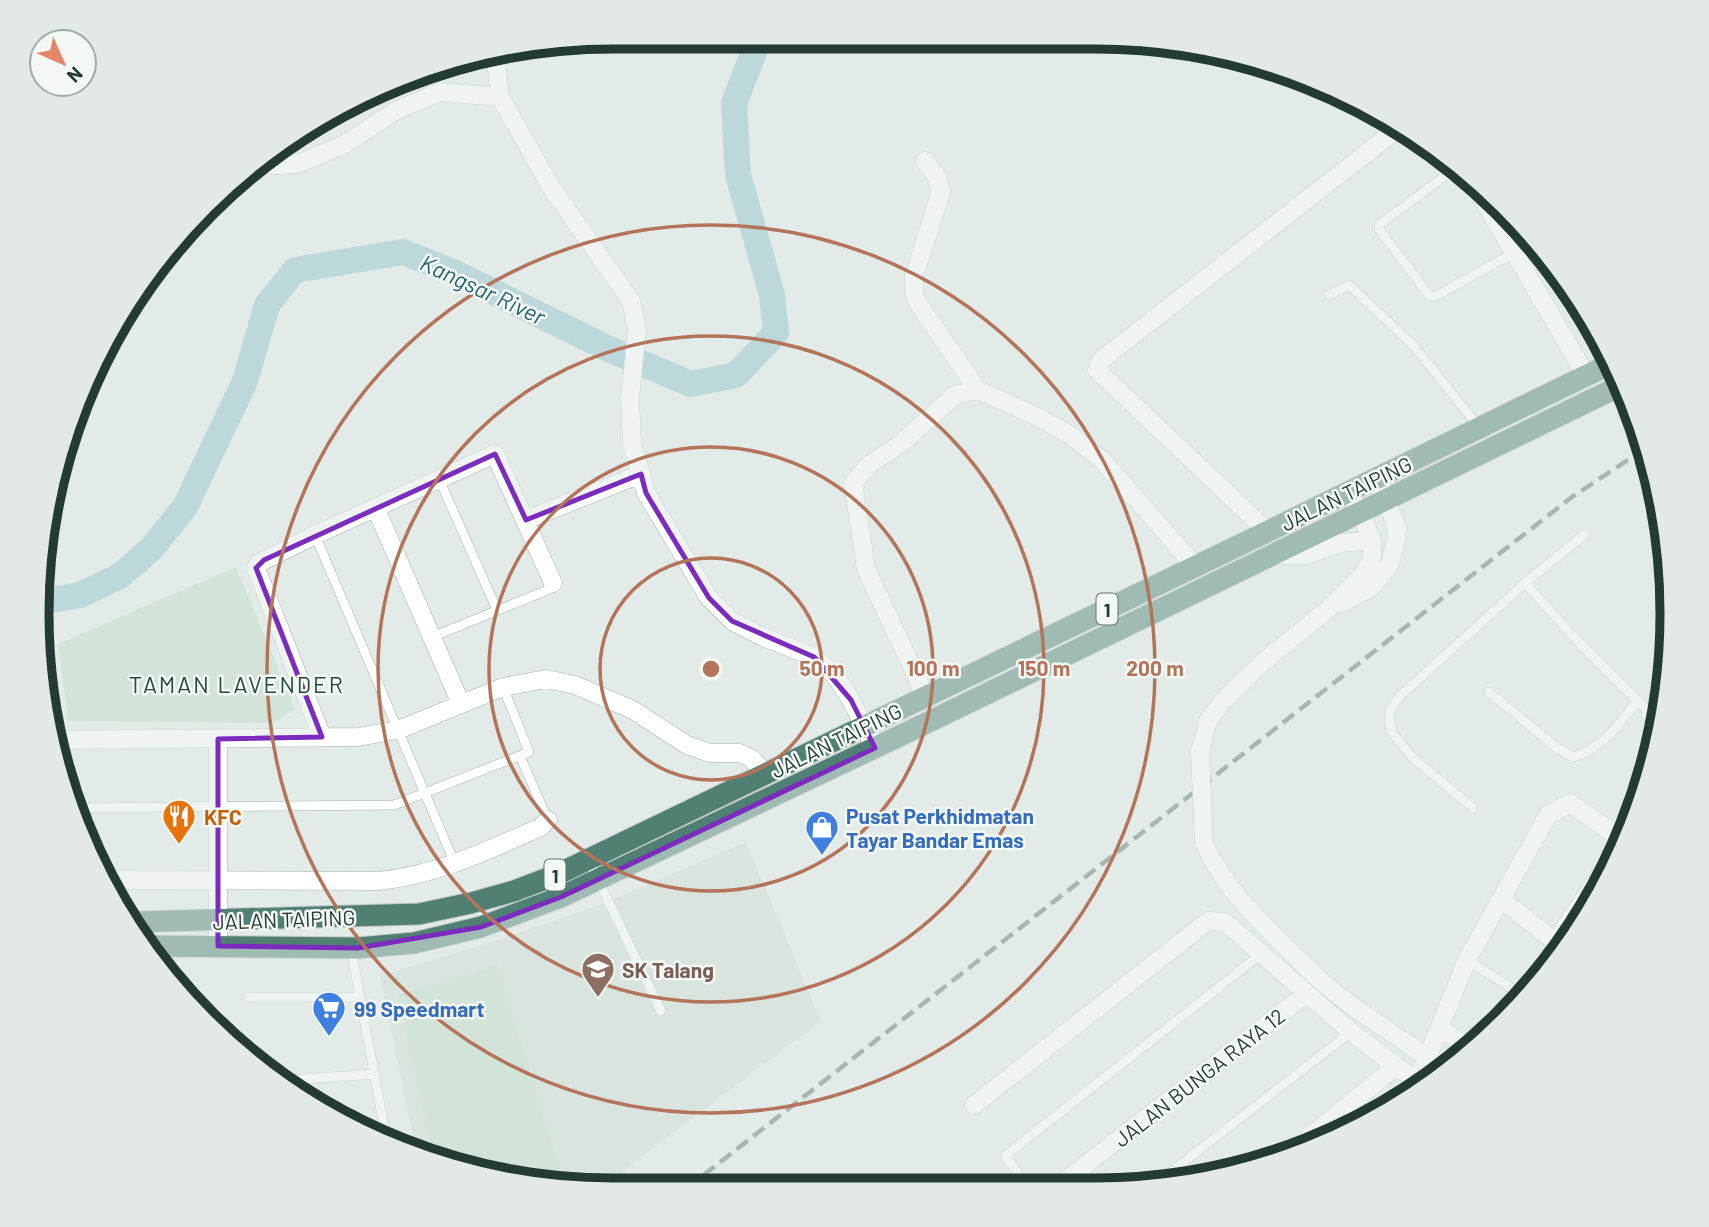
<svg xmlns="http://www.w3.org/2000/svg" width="1709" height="1227" viewBox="0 0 1709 1227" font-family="Barlow,sans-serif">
<rect width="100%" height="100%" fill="#e2ebe7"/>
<path fill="#d1dbd6" d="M746,842L821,1021L599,1189H576L465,1171L416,1152L380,976L507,937L607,902Z"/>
<path fill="#bedac5" d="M236,567L295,709L274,723L68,721L58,644Z
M497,965L565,1187L465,1171L434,1159L398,995Z"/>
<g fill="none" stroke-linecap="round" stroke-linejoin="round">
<path stroke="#90c1ca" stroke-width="26" d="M42,602L80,595L120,576L151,549L185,507L245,381L267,305L295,270L403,252L453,272L613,351L691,384L736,375L776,333L772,295L738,175L734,103L759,39L762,37"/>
<defs>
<path id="service" d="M1453,170L1379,225V229L1429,295L1434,297L1514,253
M1329,295L1349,285L1413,345L1478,426
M440,481L497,610
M315,535L455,864
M1525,583L1575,638L1651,714
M432,637L550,589L553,587V583
M1489,692L1557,748L1573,757C1602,749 1619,724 1637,701
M520,756L548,820
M74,808L394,805L529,752L503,687
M1473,808L1412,757L1391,731L1389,712L1400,696L1525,583L1585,534
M588,859L661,1011
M1551,940L1620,838
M351,949L387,1142
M1467,960L1524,996
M249,997H360
M287,1080L375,1074
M1154,1185L1351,1032
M1027,1186L1005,1156L1261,954"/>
<path id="minor" d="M495,52L500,97
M925,161L937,177L941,192L914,276V293L917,302L978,390
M257,166L298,164L345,144L397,110L440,92L500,97L551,187L631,301L637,330L630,398L632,444L646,493L709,598L732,621L763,637L814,657L835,676L851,700L875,748
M1478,191L1586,375
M376,509L461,704
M526,520L641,474
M1268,532L1097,370L1100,361L1400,127
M1272,555H1307L1341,543L1372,540
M1342,603L1370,588L1389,566L1396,541L1397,528L1381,488
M42,657L48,711
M926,697L866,569L853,483L870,464L899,445L955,395L978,390L1038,417L1070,435L1102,460L1195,566
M1651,714L1660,720
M322,737L256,568L259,563L315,535L495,454L553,583
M55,740L358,737L398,730L503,687L546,679L575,685L633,710L687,745L710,753H739L751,758L766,774
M1200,752L1208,721L1222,702L1263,662L1327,610L1365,572L1372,557V540L1350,491
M1204,843C1222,883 1248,910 1279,940C1293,954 1307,968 1321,981C1359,1014 1403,1040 1444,1068
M109,880L379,881C440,874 486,851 541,827L548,820
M1502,900L1563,948
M218,946V739
M1441,1029L1472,1050
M1415,1088L1467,960L1548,815L1570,803L1623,840
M974,1105L1208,921L1225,922L1351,1032L1396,1066
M1296,1148L1396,1066L1421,1084
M1058,1186L1306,994"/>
<path id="trunk" d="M135,922L419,914L471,903L514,891L556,875L1246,542L1612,363
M150,946L358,948L414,943L481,927L561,897L912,730L1622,385"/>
</defs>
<use href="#service" stroke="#a5b2ae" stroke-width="10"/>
<use href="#minor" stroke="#a5b2ae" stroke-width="19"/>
<use href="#trunk" stroke="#c2c8c6" stroke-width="23"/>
<use href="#service" stroke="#fff" stroke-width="9"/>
<use href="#minor" stroke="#fff" stroke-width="18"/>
<use href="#trunk" stroke="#508074" stroke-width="21"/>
<path stroke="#5f766f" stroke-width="4.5" stroke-dasharray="14 7" stroke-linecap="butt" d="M687,1188L1572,497L1646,448"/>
<defs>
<path id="minor-bridge" d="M1200,752L1204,843"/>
</defs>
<use href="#minor-bridge" stroke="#a5b2ae" stroke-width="19" stroke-linecap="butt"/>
<use href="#minor-bridge" stroke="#fff" stroke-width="18"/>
</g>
<path d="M0 0H1709V1227H0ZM495,454L526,520L641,474L646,493L709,598L732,621L814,657L851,700L875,748L561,897L481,927L358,948L218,946V739L322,737L256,568L264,560Z" fill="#e2ebe7" fill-opacity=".55" fill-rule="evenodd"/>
<path fill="none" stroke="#7b2cbf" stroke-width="5" stroke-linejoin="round" d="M495,454L526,520L641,474L646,493L709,598L732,621L814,657L851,700L875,748L561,897L481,927L358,948L218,946V739L322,737L256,568L264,560Z"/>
<g fill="none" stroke="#b3745b" stroke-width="3.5">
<circle cx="711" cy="669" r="111"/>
<circle cx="711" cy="669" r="222"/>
<circle cx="711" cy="669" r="333"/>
<circle cx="711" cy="669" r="444"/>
</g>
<defs>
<symbol id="restaurant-pin" viewBox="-11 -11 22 30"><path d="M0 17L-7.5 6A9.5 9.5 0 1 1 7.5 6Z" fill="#e8710a" stroke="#f3f8f5"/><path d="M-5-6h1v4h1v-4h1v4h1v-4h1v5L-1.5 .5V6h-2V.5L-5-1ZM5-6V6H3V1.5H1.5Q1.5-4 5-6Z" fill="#fff"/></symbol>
<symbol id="shop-pin" viewBox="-11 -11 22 30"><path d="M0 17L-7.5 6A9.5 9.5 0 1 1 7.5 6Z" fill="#3f7fe0" stroke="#f3f8f5"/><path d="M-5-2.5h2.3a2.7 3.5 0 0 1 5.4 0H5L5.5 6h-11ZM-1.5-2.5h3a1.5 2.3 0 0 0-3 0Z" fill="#fff"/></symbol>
<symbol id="school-pin" viewBox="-11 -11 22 30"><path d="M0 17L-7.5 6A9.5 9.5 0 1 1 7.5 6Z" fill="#8d6e63" stroke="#f3f8f5"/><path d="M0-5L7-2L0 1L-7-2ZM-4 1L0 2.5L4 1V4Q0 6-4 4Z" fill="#fff"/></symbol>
<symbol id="supermarket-pin" viewBox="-11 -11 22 30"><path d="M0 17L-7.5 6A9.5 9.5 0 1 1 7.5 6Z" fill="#3f7fe0" stroke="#f3f8f5"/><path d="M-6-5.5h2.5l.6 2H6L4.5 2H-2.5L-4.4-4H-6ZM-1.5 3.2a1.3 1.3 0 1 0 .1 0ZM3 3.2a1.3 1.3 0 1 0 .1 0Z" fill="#fff"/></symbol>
</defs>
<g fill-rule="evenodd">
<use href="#restaurant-pin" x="160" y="797" width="38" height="52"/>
<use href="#shop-pin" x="803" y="808" width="38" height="52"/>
<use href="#school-pin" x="579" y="950" width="38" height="52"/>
<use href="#supermarket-pin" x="310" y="989" width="38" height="52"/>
</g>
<g text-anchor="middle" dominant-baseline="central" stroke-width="5" stroke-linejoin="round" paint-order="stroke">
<g fill="#f3f8f5" stroke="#62736e" stroke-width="2">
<rect x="1096.5" y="593.5" width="21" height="31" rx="5"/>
<rect x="544.5" y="859.5" width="21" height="31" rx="5"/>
</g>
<g font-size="19" font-weight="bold" fill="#243a34">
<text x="1107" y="609">1</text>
<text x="555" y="875">1</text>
</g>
<g font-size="21" fill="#243a34" stroke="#f3f8f5">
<text transform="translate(1346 493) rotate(-26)">JALAN TAIPING</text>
<text transform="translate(836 740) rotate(-26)">JALAN TAIPING</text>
<text transform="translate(284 919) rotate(-2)">JALAN TAIPING</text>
<text transform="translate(1199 1077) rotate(-38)">JALAN BUNGA RAYA 12</text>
</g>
<g font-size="21" font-weight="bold" fill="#366cbe" stroke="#f3f8f5" text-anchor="start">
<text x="846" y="815">Pusat Perkhidmatan<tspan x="846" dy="24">Tayar Bandar Emas</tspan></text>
<text x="354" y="1008">99 Speedmart</text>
</g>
<g font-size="21" font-weight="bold" fill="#c56008" stroke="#f3f8f5" text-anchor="start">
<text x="204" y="816">KFC</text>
</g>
<g font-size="21" font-weight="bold" fill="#785e54" stroke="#f3f8f5" text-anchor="start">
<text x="622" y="969">SK Talang</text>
</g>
<g font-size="23" font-style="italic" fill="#256370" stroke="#f3f8f5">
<text transform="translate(483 289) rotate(25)">Kangsar River</text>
</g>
<g font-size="23" letter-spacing="2" fill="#224a40" stroke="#f3f8f5">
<text x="237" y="684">TAMAN LAVENDER</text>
</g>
</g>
<path d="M0 0H1709V1227H0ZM613 49H1096A564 564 0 0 1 1660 613V614A564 564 0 0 1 1096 1178H613A564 564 0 0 1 49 614V613A564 564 0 0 1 613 49Z" fill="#e2e9e6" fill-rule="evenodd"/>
<path fill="none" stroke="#243a34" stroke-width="9" d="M613 49H1096A564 564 0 0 1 1660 613V614A564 564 0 0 1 1096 1178H613A564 564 0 0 1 49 614V613A564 564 0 0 1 613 49Z"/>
<circle cx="711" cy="669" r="10" fill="#b3745b" stroke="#f3f8f5" stroke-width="3.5"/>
<g font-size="21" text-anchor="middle" font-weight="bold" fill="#b3745b" stroke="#f3f8f5" stroke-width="5" stroke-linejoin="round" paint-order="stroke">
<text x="822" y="676">50 m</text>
<text x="933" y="676">100 m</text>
<text x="1044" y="676">150 m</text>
<text x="1155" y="676">200 m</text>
</g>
<g transform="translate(63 63) rotate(135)"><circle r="33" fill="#f3f8f5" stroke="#a0aca8" stroke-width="2"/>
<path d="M0-5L12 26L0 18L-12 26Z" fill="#e38768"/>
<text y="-10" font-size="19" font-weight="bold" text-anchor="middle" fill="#243a34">N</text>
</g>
</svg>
